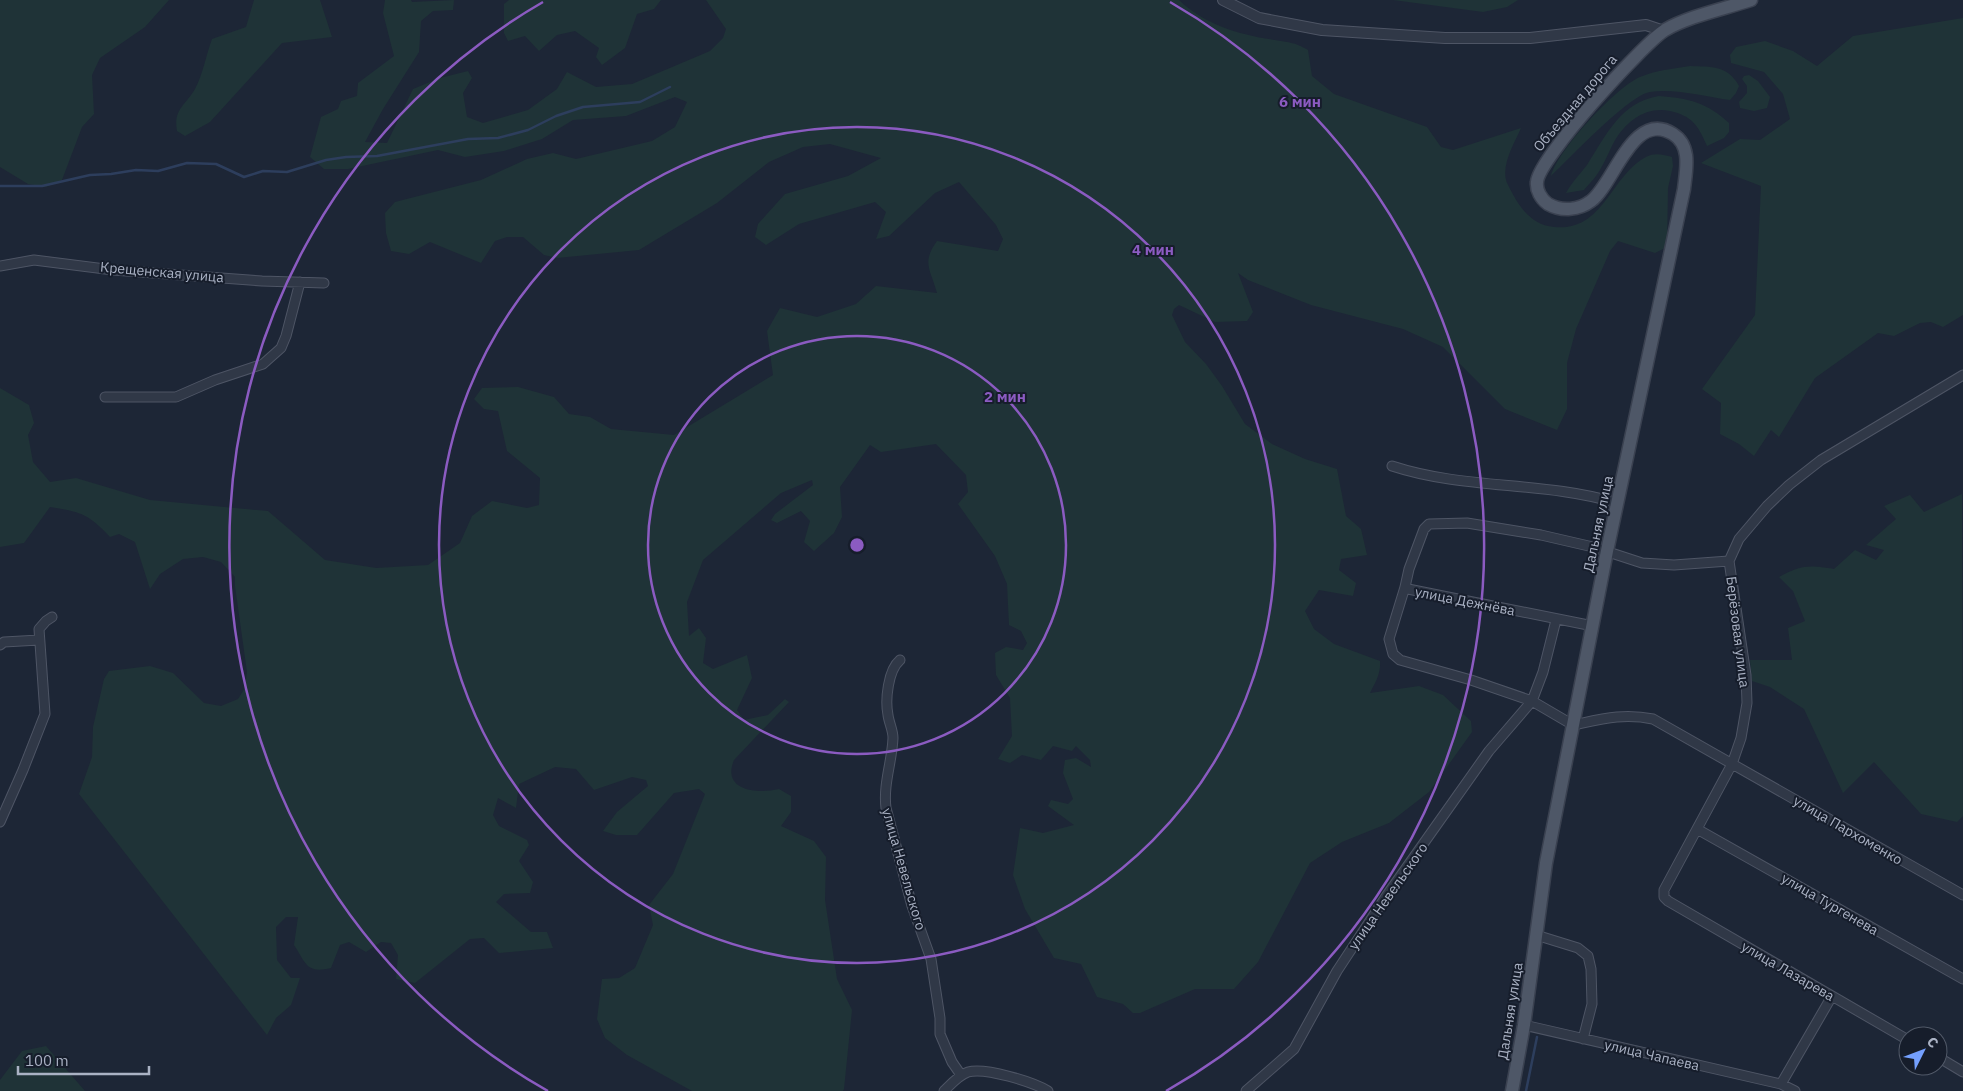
<svg xmlns="http://www.w3.org/2000/svg" width="1963" height="1091" viewBox="0 0 1963 1091" font-family="'IBM Plex Sans',sans-serif">
<rect width="100%" height="100%" fill="#1d2636"/>
<path fill="#1f3337" d="M0,0H169L145,27L100,58L92,75L94,114L82,127L62,180L46,187L28,184L0,167Z
M254,0H320L332,37L282,43L210,122L185,136L177,131C173,109 186,105 195,89C203,74 206,55 212,39L246,27Z
M385,0H411L412,2L454,0L453,10L433,11L421,21L419,52L383,109L365,142L387,143L413,89L440,78L468,71L472,78L463,93L467,117L483,123L528,110L557,89L567,72L596,87L632,84L710,51L723,38L726,29L706,0H1179C1205,25 1240,35 1275,40C1291,43 1294,42 1308,50L1312,76L1334,94L1427,127L1441,147L1453,150L1521,128C1514,144 1499,168 1508,185C1518,205 1530,225 1554,227C1604,232 1610,176 1646,157C1655,152 1664,155 1672,157L1673,166L1668,188L1667,247L1655,253L1618,241L1610,251L1576,329L1567,363V409L1557,430L1505,409L1443,347L1403,329L1311,305L1248,280L1238,273L1253,312L1247,321L1215,322L1179,305L1174,309L1172,315L1185,342L1206,364L1222,386L1245,424L1272,444L1305,459L1337,469L1346,516L1361,529L1367,555L1341,559L1339,570L1356,583L1353,596L1319,590L1305,611L1314,629L1334,644L1380,661C1381,674 1375,683 1370,693L1419,686L1443,695L1471,721L1472,732L1429,792L1389,823L1342,842L1310,863L1258,962L1234,989H1195L1140,1013H1133L1123,1004L1097,997L1081,964L1054,958L1025,909L1013,875L1020,828L1043,833L1074,825L1048,806L1051,800L1068,804L1073,799L1063,773L1065,760L1076,758L1091,767L1090,760L1076,746L1072,751L1053,746L1041,760L1022,755L1010,763L998,759L1012,736L1010,698L996,675L995,653L1006,647L1023,650L1027,643L1021,631L1009,625L1007,584L995,556L958,504L968,492L966,475L936,444L881,452L870,445L840,487L842,517L834,533L814,551L804,542L810,521L801,511L777,523L771,520L775,514L813,485L812,480L781,493L703,560L687,602L689,636L699,628L706,638L703,663L713,669L747,655L752,678L737,710L744,720L768,715L785,699L789,702L734,760C721,791 758,794 779,789L791,796V812L781,826L814,841L826,857L825,900L837,979L852,1010L844,1089L843,1091H692L627,1055L605,1038L597,1019L602,979L619,978L635,968L653,925L649,905L673,874L705,794L699,789L674,793L637,835H616L603,831L617,812L648,786L646,780L632,777L594,790L576,769L555,767L519,784L516,808L498,798L493,815L499,826L527,840L529,845L519,861L533,882L530,893L504,894L496,902L531,932H547L553,948L499,953L484,938L470,939L415,983L396,979L398,955L391,943L381,942L366,952L349,942L340,945L331,968C306,974 306,963 294,945L298,917H286L276,927L277,960L291,978H300L291,1005L276,1018L267,1035L79,794L92,757L93,727L104,679L109,671L150,666L173,673L204,703L221,706L238,699L245,688L247,672L235,586V577L221,562L203,557L183,559L160,574L150,589L135,542L119,534L110,537C88,513 80,512 50,507L24,543L0,547V388L29,405L34,423L28,435L33,462L50,482L76,478L150,500L268,511L325,560L376,568L428,565L460,543L472,516L492,501L527,508L539,505L540,478L507,451L498,411L484,409L474,399L482,388L518,387L554,397L569,414L590,417L611,429L674,435L773,375L767,331L780,308L817,317L856,304L876,286L937,293C931,270 921,263 937,241L998,251L1003,239L996,225L959,182L935,193L889,236L876,239L886,212L875,202L799,224L766,245L755,237L758,224L785,194L848,176L881,158L830,144L803,147L769,162L717,203L639,250L557,258L544,255L523,237H507L495,241L481,263L430,242L409,254L391,251L386,233L385,213L395,202L481,180L527,159L553,153L576,159L652,141L675,127L687,102L675,97L626,116L573,120L542,139L504,151L465,157L438,150L348,169H324L310,157L321,117L338,109L341,101L357,96L358,83L394,56L383,13Z
M509,0H661L654,9L637,14L625,48L602,65L596,57L599,48L575,31L557,35L539,51L525,36L508,41L504,33V4Z
M1393,0H1518L1507,7L1483,12Z
M1963,18V315L1943,327L1931,322L1920,323L1894,336L1878,333L1815,378L1779,437L1771,430L1754,456L1739,444L1720,434L1721,403L1702,389L1755,315L1761,186L1701,163L1740,139L1760,140L1790,119L1783,94L1764,72L1731,63L1730,55L1736,47L1765,41L1793,51L1817,66L1853,36Z
M1690,66C1711,67 1728,65 1739,86L1736,93L1730,100C1707,97 1674,88 1650,92C1629,95 1569,159 1551,176C1557,151 1616,87 1640,77C1656,70 1673,69 1690,66Z
M1749,75L1758,81L1770,97L1767,108L1754,111L1740,108L1739,102L1747,93V86L1742,79L1744,76Z
M1659,96C1688,98 1708,103 1729,123V132L1724,138L1707,146C1698,125 1692,116 1670,111C1648,106 1629,119 1617,137C1611,146 1607,158 1601,168C1597,176 1590,183 1584,190L1566,193C1572,182 1580,174 1587,165C1606,135 1621,102 1659,96Z
M1962,494L1963,816L1957,822L1921,814L1874,762L1843,793L1804,709L1770,687L1752,681L1750,660H1792L1788,628L1805,621L1793,591L1779,577C1802,565 1808,565 1834,569L1855,550L1876,560L1884,550L1866,545L1896,519L1884,506L1910,495L1924,512Z
M46,1046L85,1091H0V1080L22,1051Z"/>
<g fill="none" stroke-linecap="round" stroke-linejoin="round">
<path stroke="#2d3e5d" stroke-width="2.5" d="M0,186H42L90,175L111,174L136,170L158,171L187,163L216,164L244,177L263,171L287,172L326,160L346,157L377,156L468,139L498,138L528,130L556,116L583,107L640,102L670,87
M1526,1091L1537,1037"/>
<defs>
<path id="minor" d="M0,266L34,260L113,270L262,281L324,283
M105,397H176L215,380L263,364L281,348L286,336L300,282
M1392,466C1465,490 1544,481 1617,503
M1405,587L1389,639L1393,654L1400,660L1471,680L1532,701L1543,672L1556,620
M1593,626L1408,589L1405,587L1409,569L1424,529L1429,524L1467,523L1541,535L1593,547L1642,563L1674,565L1729,561
M0,645L4,642L39,640
M900,660C888,670 885,700 888,715C889,723 893,730 893,738C892,762 883,784 886,808L912,906L931,959L940,1018V1034L952,1062L961,1075
M0,822L23,770L45,714L39,629L46,621L52,617
M1697,829L1963,979
M1536,935L1578,948L1588,956L1591,969L1592,1004L1583,1039
M1524,1025L1781,1084L1795,1091
M1908,1040L1668,901L1664,897V890L1732,764L1741,738L1747,703L1746,675L1729,561L1739,539L1767,506L1789,485L1821,460L1963,375
M1938,1057L1963,1072
M1781,1084L1832,996
M944,1091C951,1084 959,1075 968,1072C985,1067 1033,1082 1048,1091
M1246,1091L1294,1049L1337,971L1387,895L1489,751L1532,701L1573,725C1602,719 1623,713 1653,719L1963,895"/>
<path id="tertiary" d="M1223,0L1259,18L1322,30L1445,38H1530L1646,25L1664,31"/>
<path id="primary" d="M1512,1091L1524,1025L1546,863L1607,551L1684,189C1686,170 1692,146 1673,134C1633,109 1614,184 1591,201C1579,210 1562,212 1548,204C1541,199 1536,190 1537,182C1538,159 1643,44 1665,30C1689,16 1724,9 1751,0"/>
</defs>
<use href="#minor" stroke="#4e5565" stroke-width="11"/>
<use href="#tertiary" stroke="#4e5565" stroke-width="12"/>
<use href="#primary" stroke="#3a4150" stroke-width="15"/>
<use href="#minor" stroke="#303847" stroke-width="9"/>
<use href="#tertiary" stroke="#303847" stroke-width="10"/>
<use href="#primary" stroke="#4e5767" stroke-width="12"/>
</g>
<g fill="none" stroke="#8b5bc1" stroke-width="2.5">
<circle cx="857" cy="545" r="209"/>
<circle cx="857" cy="545" r="418"/>
<path d="M548 1091A627 627 0 0 1 543 2M1170 2A627 627 0 0 1 1166 1091"/>
</g>
<g text-anchor="middle" dominant-baseline="central" stroke-width="4" stroke-linejoin="round" paint-order="stroke">
<g font-size="14" fill="#aab2c4" stroke="#161d2b">
<text transform="translate(1575 103) rotate(-50)">Объездная дорога</text>
<text transform="translate(162 272) rotate(5)">Крещенская улица</text>
<text transform="translate(1598 524) rotate(-78)">Дальняя улица</text>
<text transform="translate(1465 601) rotate(11)">улица Дежнёва</text>
<text transform="translate(1738 632) rotate(83)">Берёзовая улица</text>
<text transform="translate(1848 830) rotate(30)">улица Пархоменко</text>
<text transform="translate(904 869) rotate(74)">улица Невельского</text>
<text transform="translate(1388 896) rotate(-55)">улица Невельского</text>
<text transform="translate(1830 904) rotate(30)">улица Тургенева</text>
<text transform="translate(1788 971) rotate(30)">улица Лазарева</text>
<text transform="translate(1510 1011) rotate(-81)">Дальняя улица</text>
<text transform="translate(1652 1055) rotate(13)">улица Чапаева</text>
</g>
</g>
<circle cx="857" cy="545" r="8" fill="#8b5bc1" stroke="#161d2b" stroke-width="2.5"/>
<g font-size="15" text-anchor="middle" font-weight="bold" fill="#8b5bc1" stroke="#161d2b" stroke-width="4" stroke-linejoin="round" paint-order="stroke">
<text x="1300" y="107">6 мин</text>
<text x="1153" y="255">4 мин</text>
<text x="1005" y="402">2 мин</text>
</g>
<g transform="translate(1923 1051) rotate(48)"><circle r="24" fill="#161d2b" stroke="#515968"/>
<path d="M0-4L9 19L0 12L-9 19Z" fill="#74a0ff"/>
<text y="-8" font-size="14" font-weight="bold" text-anchor="middle" fill="#aab2c4">С</text>
</g>
<path d="M18 1066v8h131v-8" fill="none" stroke="#aab2c4" stroke-width="2.5"/>
<text x="25" y="1066" font-size="15" fill="#aab2c4" stroke="#161d2b" stroke-width="4" paint-order="stroke">100 m</text>
</svg>
